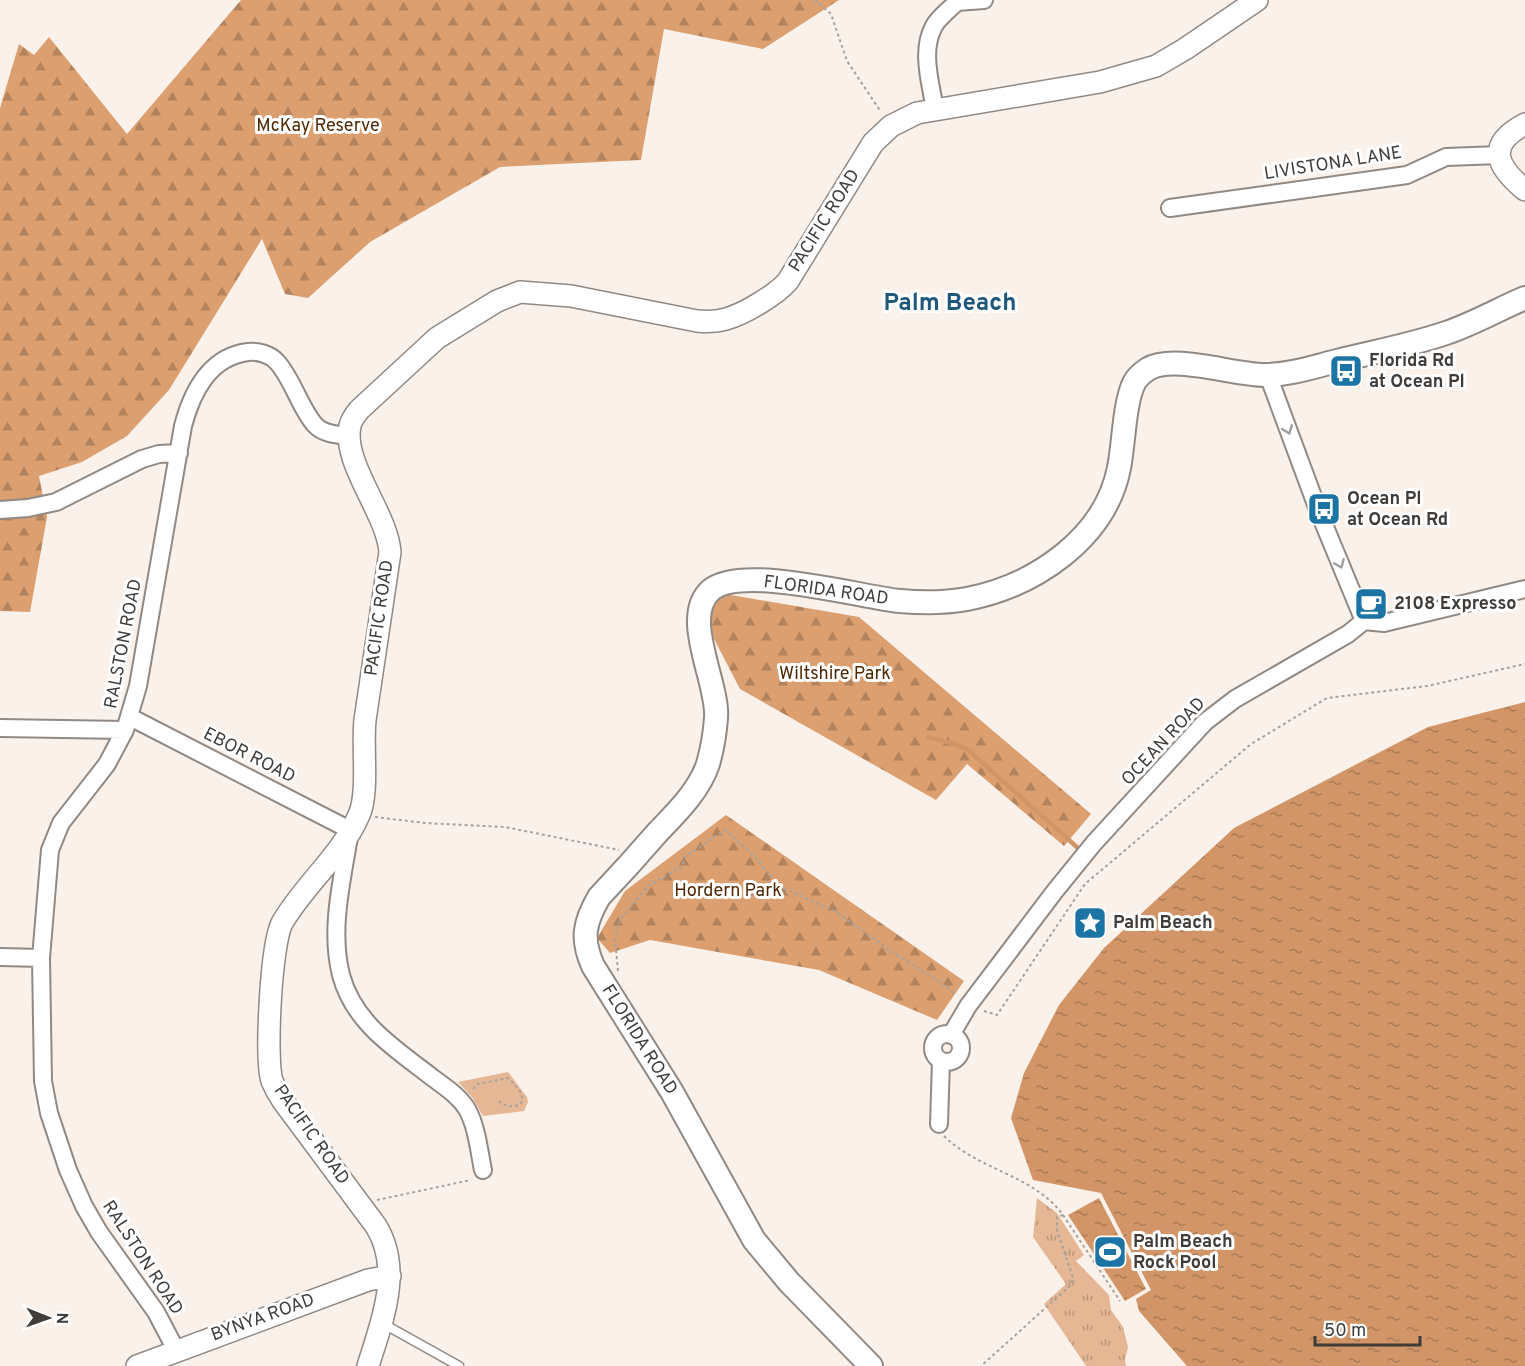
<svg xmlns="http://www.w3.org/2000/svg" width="1525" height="1366" viewBox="0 0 1525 1366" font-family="Overpass,sans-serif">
<defs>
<pattern id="grass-tufts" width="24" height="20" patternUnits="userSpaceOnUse" patternTransform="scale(1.5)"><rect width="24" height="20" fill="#e5b795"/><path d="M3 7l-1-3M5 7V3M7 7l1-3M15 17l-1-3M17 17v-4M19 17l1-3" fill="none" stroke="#bb967b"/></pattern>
<pattern id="forest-firs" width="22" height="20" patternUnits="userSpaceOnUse" patternTransform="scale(1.5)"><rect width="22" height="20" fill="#db9f70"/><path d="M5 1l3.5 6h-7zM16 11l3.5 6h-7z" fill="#b3835d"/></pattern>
<pattern id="water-ripples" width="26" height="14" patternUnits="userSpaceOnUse" patternTransform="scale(1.5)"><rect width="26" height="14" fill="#d19567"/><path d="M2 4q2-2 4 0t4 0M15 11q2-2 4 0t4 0" fill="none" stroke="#ab7b56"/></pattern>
</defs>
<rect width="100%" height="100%" fill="#faf1ea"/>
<path fill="url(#grass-tufts)" d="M1037,1198L1057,1213L1084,1255L1076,1261L1109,1295L1111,1310L1123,1327L1128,1347L1125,1360L1126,1366H1086L1044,1304L1066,1284L1033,1237Z"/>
<path fill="url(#forest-firs)" d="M241,0H839L763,49L664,29L641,160L500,167L370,242L308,298L285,294L262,239L169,390L127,436L82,462L39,476L47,517L30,612L0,611V108L19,44L34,55L49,37L127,134Z
M702,590L859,617L1091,814L1064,846L967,764L936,800L740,689L697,606Z
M726,815L964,981L937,1020L819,970L650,940L610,953L597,938L625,891Z"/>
<path fill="#e5b795" d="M508,1072L527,1097L528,1102L524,1111L483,1116L472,1097L458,1082Z"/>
<path fill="url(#water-ripples)" d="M1525,702V1366H1187L1139,1311L1136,1299L1151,1290L1101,1193L1033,1180L1011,1118L1024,1073L1059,1005L1104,948L1234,828L1428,727Z
M1099,1198L1146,1289L1125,1301L1068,1215Z"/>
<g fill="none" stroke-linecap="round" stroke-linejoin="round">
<path stroke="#d19567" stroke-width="4.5" d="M928,737L955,744L968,750L1079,849"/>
<defs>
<path id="service" d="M382,1323L459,1366"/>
<path id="minor" d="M935,110C931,84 920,51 934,26C939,17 950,9 957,2L984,0
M1170,208L1407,175L1446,157L1500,155
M1268,375L1318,510L1364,621
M0,510L28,508L56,502L142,459L159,454L179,453
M1364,621L1384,623L1525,589
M130,717L350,830C343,877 329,928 341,975C354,1024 396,1049 433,1078C445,1087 459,1096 467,1109C477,1127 479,1151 483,1170
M0,728L125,730
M0,957L41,958
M933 1048a14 14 0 1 1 28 0a14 14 0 1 1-28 0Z
M951,1035L968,1006L1055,891L1094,843L1205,722L1235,699L1348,634L1364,621
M939,1124L941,1061
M176,1350L156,1312L99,1232L84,1206L68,1170L49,1113L43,1081L41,958L50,850L61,823L107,764L125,730L138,686L183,426C192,392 209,357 248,352C258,351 270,354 277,362C292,378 300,408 315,425C323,434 338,435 349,436"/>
<path id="tertiary" d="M1525,124C1485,145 1497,167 1525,190
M137,1366L368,1280L390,1276
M368,1366C382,1321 403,1270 376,1226L283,1101C279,1095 275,1088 272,1081C265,1058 271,944 282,923C304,885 341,856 359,815C369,793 362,747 365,720L390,552C387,513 342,463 350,426C351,420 355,415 359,410L437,338L497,301L520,292L571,296L697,321C707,322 716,322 726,319C744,314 776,295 788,281L873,143L891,126L917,113L1100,82L1156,66L1185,49L1257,0"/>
<path id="secondary" d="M871,1366L789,1282L754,1240L672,1092L593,966C581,939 584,923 599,897C619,876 638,855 657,833C676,813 699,791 708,764C712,750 715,732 716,718C719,683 680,617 711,590C742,564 860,597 900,601C922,603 945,603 967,599C1034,586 1105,539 1119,468C1124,443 1124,404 1134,383C1137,377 1142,373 1148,369C1174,354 1233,375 1265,375C1289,375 1313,367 1337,361C1373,352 1411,345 1446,333C1473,324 1499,309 1525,298"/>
</defs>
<use href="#service" stroke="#918984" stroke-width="11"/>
<use href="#minor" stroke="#918984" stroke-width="20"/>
<use href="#tertiary" stroke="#918984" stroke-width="24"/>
<use href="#secondary" stroke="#918984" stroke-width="26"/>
<path stroke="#a8a29d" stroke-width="2" stroke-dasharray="3 3" stroke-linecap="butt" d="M815,0L831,14L847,61L881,112
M375,817L425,823L505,827L619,850
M618,971L615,939L620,920L649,885L682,867L685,857L725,830L750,852L781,887L836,912L889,950L942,983L956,995
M984,1011L997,1015L1085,884L1251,744L1327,698L1427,686L1525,664
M473,1089L478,1084L508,1078C515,1085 527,1095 520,1105C509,1108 504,1106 496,1099
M944,1136C978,1170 1034,1175 1063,1215L1057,1217V1230L1073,1278L1071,1285L981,1366
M377,1200L471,1180
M1063,1215L1120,1301"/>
<use href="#service" stroke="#fff" stroke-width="8"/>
<use href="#minor" stroke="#fff" stroke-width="16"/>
<use href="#tertiary" stroke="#fff" stroke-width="21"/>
<use href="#secondary" stroke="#fff" stroke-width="22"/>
</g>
<defs><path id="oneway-chevron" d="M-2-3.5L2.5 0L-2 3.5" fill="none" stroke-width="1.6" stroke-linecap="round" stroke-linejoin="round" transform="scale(1.5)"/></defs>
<g stroke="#9f9e9c">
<use href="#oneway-chevron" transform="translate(1288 430) rotate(69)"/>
<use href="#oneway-chevron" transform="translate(1340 564) rotate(67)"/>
</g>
<defs>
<symbol id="bus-square" viewBox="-11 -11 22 22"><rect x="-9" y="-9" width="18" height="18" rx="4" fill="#1c74a4" stroke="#fff"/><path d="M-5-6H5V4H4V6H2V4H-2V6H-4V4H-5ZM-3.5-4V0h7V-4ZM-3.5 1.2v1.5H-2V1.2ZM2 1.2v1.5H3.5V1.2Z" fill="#fff"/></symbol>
<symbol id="cafe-square" viewBox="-11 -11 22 22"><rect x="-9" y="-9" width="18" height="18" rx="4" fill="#1c74a4" stroke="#fff"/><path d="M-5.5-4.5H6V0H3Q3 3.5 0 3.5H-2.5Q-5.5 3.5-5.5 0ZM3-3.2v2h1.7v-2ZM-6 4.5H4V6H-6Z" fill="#fff"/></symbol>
<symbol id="sight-square" viewBox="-11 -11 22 22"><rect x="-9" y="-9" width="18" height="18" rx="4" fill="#1c74a4" stroke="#fff"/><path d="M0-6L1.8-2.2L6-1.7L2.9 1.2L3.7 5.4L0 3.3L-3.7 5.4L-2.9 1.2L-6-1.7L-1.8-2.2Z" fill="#fff"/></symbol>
<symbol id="stadium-square" viewBox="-11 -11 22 22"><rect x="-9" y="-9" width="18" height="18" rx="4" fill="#1c74a4" stroke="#fff"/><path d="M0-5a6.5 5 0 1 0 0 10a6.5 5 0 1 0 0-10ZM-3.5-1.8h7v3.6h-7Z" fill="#fff"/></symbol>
</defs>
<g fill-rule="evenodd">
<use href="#bus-square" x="1327" y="352" width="38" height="38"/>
<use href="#bus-square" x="1305" y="490" width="38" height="38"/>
<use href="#cafe-square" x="1352" y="585" width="38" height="38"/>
<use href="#sight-square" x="1071" y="904" width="38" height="38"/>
<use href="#stadium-square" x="1091" y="1233" width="38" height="38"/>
</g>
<g text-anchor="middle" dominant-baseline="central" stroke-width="6" stroke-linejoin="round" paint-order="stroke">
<g font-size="18" fill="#4e2701" stroke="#fff">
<text x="318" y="126">McKay Reserve</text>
<text x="835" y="674">Wiltshire Park</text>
<text x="728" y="891">Hordern Park</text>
</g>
<g font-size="18" fill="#3f3c39" stroke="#fff">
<text transform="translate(1333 164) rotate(-9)">LIVISTONA LANE</text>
<text transform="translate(825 221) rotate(-58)">PACIFIC ROAD</text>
<text transform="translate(826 591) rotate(8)">FLORIDA ROAD</text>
<text transform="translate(380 618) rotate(-82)">PACIFIC ROAD</text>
<text transform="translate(124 644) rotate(-79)">RALSTON ROAD</text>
<text transform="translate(1164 742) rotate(-47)">OCEAN ROAD</text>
<text transform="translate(249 756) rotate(27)">EBOR ROAD</text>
<text transform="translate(639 1040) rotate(58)">FLORIDA ROAD</text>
<text transform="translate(311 1135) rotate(55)">PACIFIC ROAD</text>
<text transform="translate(142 1258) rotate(57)">RALSTON ROAD</text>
<text transform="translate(263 1318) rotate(-20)">BYNYA ROAD</text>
</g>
<g font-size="18" font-weight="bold" fill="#3f3c39" stroke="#fff" text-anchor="start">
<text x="1369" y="361">Florida Rd<tspan x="1369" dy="21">at Ocean Pl</tspan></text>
<text x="1347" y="499">Ocean Pl<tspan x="1347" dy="21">at Ocean Rd</tspan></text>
<text x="1394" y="604">2108 Expresso</text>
<text x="1113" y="923">Palm Beach</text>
<text x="1133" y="1242">Palm Beach<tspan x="1133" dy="21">Rock Pool</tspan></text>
</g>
<g font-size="24" font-weight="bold" fill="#1f5879" stroke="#fff">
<text x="950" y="304">Palm Beach</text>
</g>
</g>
<g transform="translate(48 1318) rotate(91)" stroke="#ffffff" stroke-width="4.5" paint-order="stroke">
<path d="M0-4.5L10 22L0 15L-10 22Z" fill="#3f3c39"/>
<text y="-9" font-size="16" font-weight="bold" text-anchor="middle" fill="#3f3c39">N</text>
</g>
<path d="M1315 1336v9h105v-9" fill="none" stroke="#3f3c39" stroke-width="3"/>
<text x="1324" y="1336" font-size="18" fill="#3f3c39" stroke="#ffffff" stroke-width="4.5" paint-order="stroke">50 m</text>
</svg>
